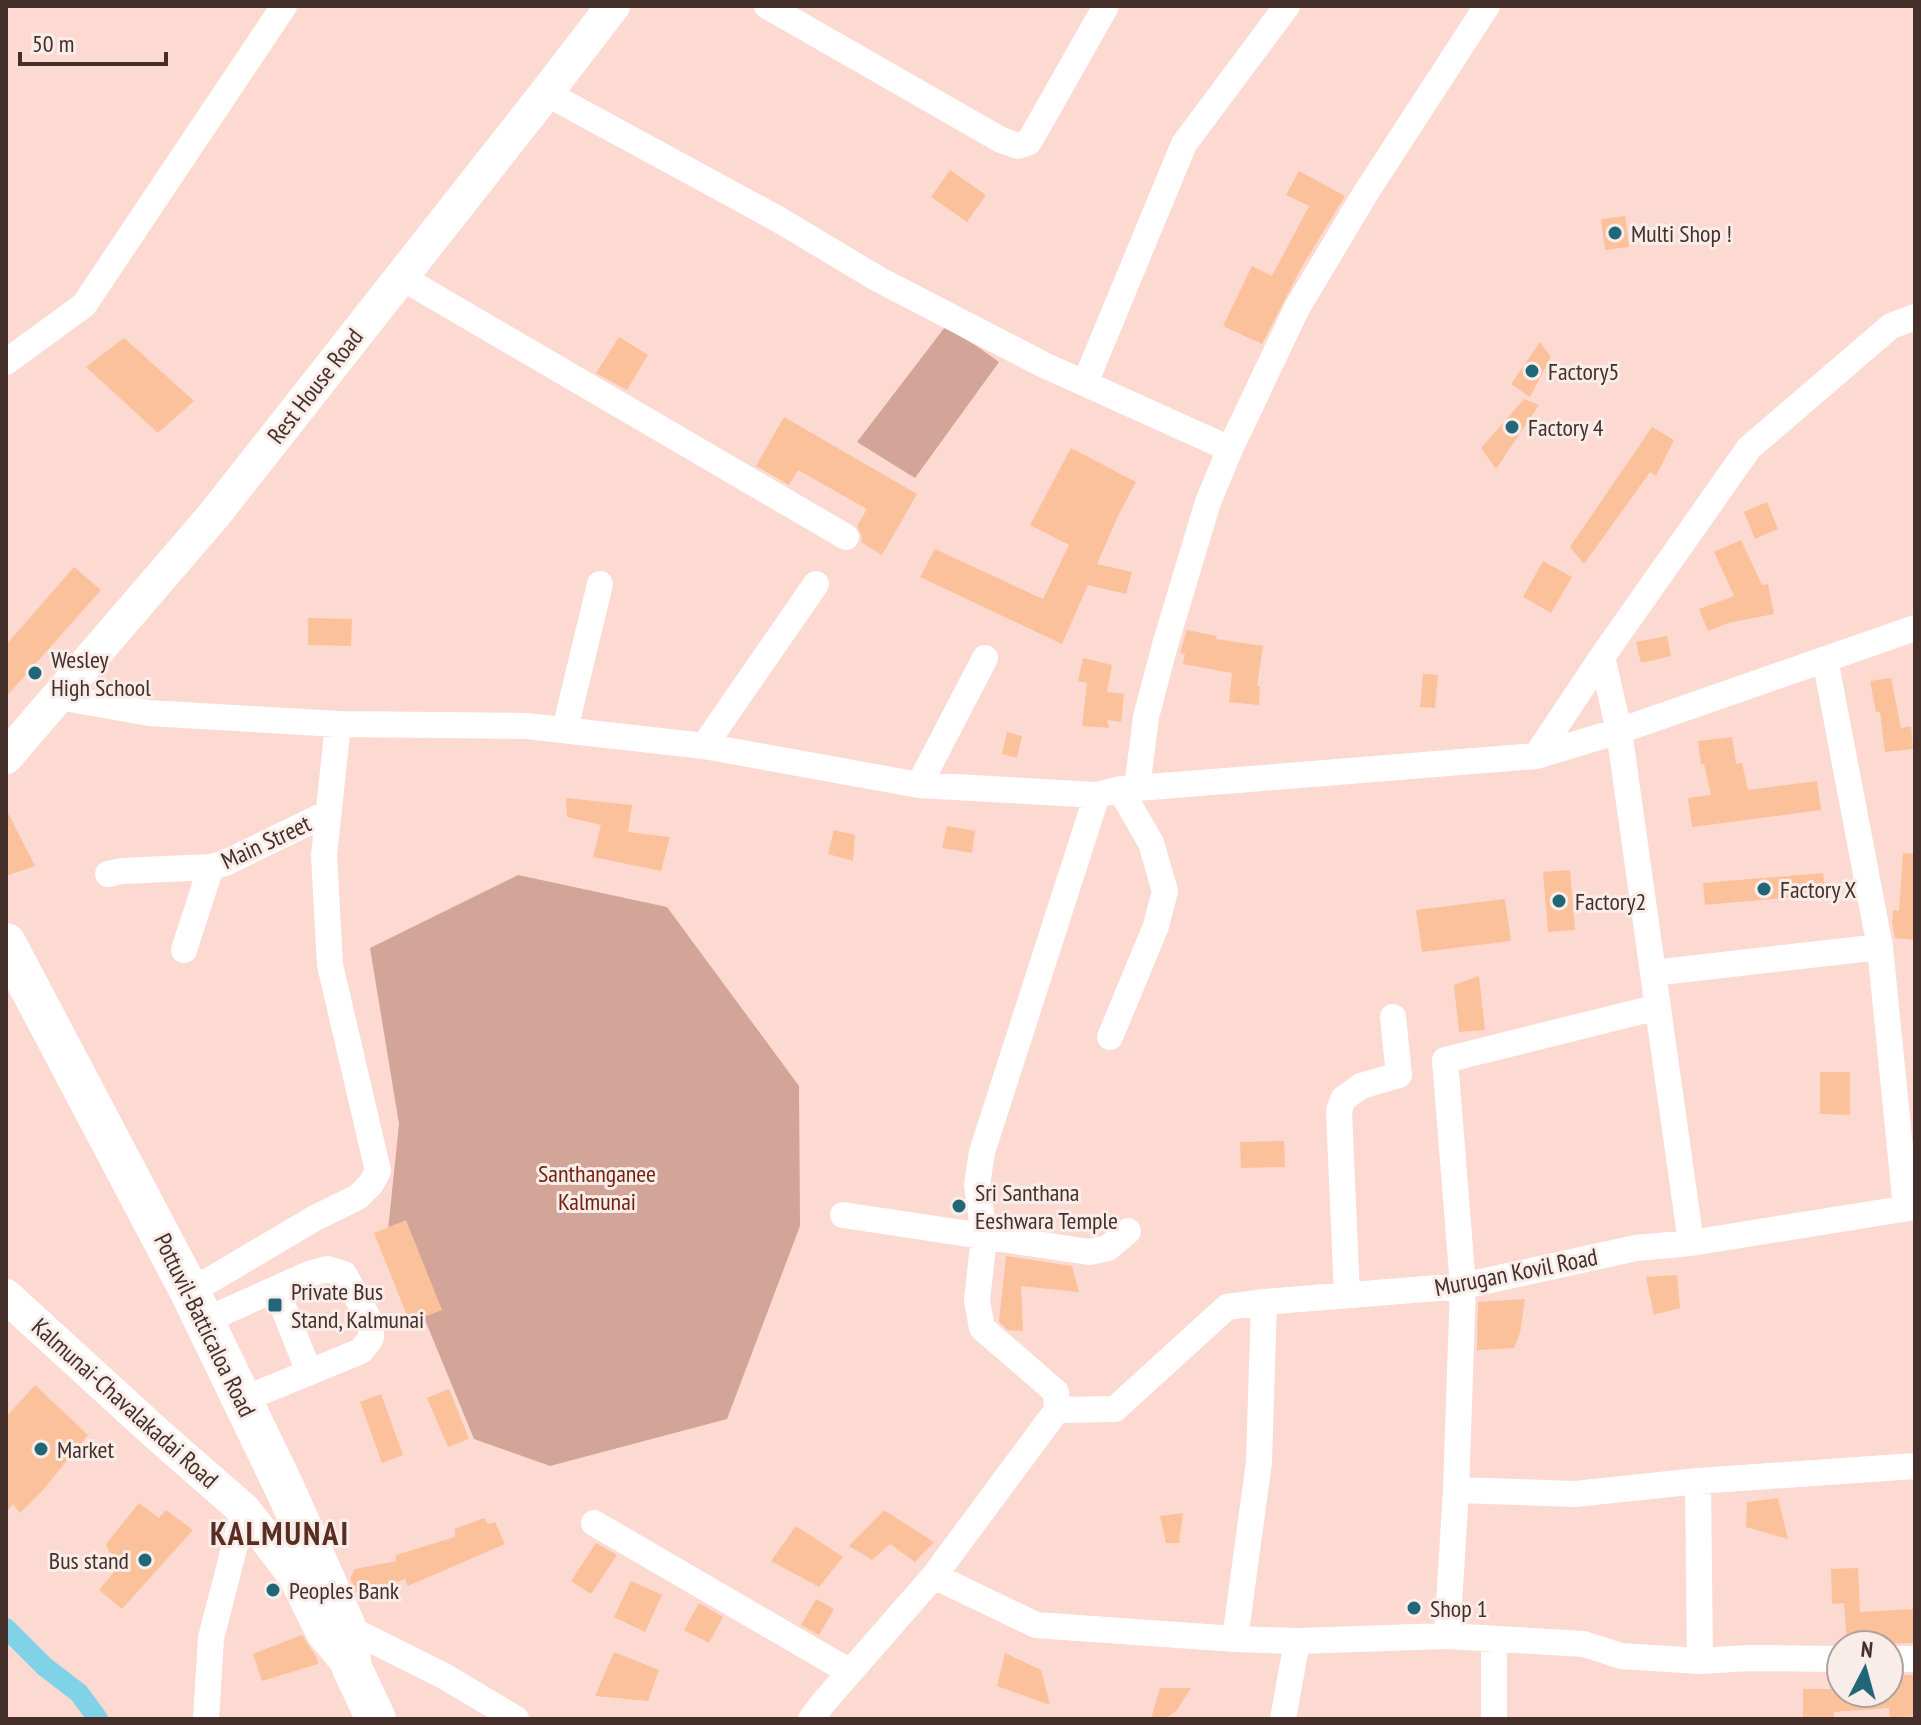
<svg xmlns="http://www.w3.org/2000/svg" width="1921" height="1725" viewBox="0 0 1921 1725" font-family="'PT Sans Narrow',sans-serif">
<rect width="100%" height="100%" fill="#fddad1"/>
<path fill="#d3a498" d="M945,327L978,347L999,362L915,478L857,442Z
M518,875L667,907L799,1086L800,1226L727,1419L550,1466L474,1439L388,1230L399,1124L370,948Z"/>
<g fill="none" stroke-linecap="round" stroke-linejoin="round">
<path stroke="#80d2e6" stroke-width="20" d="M6,1628L45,1667L79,1693L98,1719"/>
</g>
<path fill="#fbc19a" d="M950,170L986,195L967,222L931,197Z
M1299,171L1345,196L1300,270L1262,344L1223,326L1252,266L1272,276L1309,206L1286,195Z
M1625,216L1629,247L1605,250L1601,219Z
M619,337L648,355L627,390L596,373Z
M124,338L194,401L158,433L86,367Z
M1540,342L1551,357L1530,397L1511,384Z
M1524,399L1539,405L1496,469L1481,448Z
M784,417L917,494L882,555L861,542L862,536L857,526L867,509L798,470L789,485L756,466Z
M1652,427L1674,440L1656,476L1650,472L1584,564L1570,547Z
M1071,448L1136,482L1118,516L1097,564L1132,572L1126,594L1088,585L1062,644L920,577L935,549L1043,599L1069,545L1030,525Z
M1767,502L1778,529L1755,539L1744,512Z
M1741,540L1762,585L1768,584L1774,614L1728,623L1708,631L1699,609L1734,596L1714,552Z
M1543,561L1572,577L1551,613L1523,597Z
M74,567L101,590L6,697V645Z
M308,618L352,619L351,646L308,645Z
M1187,630L1217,636L1216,639L1263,646L1257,686H1260L1259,705L1229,702L1232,673L1183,664L1185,654L1180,653Z
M1667,636L1671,656L1641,663L1636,642Z
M1083,658L1112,665L1107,692L1124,694L1121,722L1107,720L1109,728L1082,726L1087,683L1078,681Z
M1423,674L1438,675L1435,708L1420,707Z
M1891,678L1901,728L1911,726L1913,749L1885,752L1880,712H1876L1870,681Z
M1007,732L1022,736L1017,758L1002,754Z
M1732,737L1736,764L1742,763L1748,790L1817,781L1821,810L1692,827L1688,798L1711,795L1704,764L1701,765L1698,741Z
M566,798L632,805L628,832L670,837L661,871L593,857L601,825L567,817Z
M6,809L35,866L6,876Z
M947,826L975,831L972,853L942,848Z
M834,830L855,835L853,861L828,854Z
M1903,853L1915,854V940L1895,938L1892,922L1893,910L1899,911Z
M1570,870L1575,930L1548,932L1543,872Z
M1823,873L1826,894L1705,905L1703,883Z
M1505,899L1511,941L1422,952L1416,910Z
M1479,976L1485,1030L1459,1032L1454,985Z
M1820,1072H1850V1115L1820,1114Z
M1284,1141L1285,1167L1241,1168L1240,1142Z
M406,1220L442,1310L410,1323L374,1233Z
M1006,1256L1072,1266L1079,1292L1021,1286L1023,1331L1008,1330L999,1322Z
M1677,1275L1680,1308L1654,1315L1646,1277Z
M1525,1299L1520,1333L1514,1348L1477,1350L1478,1302Z
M35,1385L88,1435L42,1491L20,1513L13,1504L6,1512V1417Z
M449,1389L469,1439L448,1447L427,1398Z
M381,1394L403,1455L382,1463L360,1402Z
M1778,1498L1788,1539L1746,1527L1747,1502Z
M139,1503L159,1518L166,1510L193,1530L122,1609L99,1590L124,1560L109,1552L106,1544Z
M884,1510L934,1542L915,1562L890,1544L872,1560L849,1546Z
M1183,1513L1179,1543H1166L1160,1516Z
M484,1518L488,1524L495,1522L505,1544L408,1586L405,1579L358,1596L350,1578L355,1569L396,1561V1555L455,1537V1529Z
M796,1526L843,1557L819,1587L771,1561Z
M596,1543L617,1555L591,1594L571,1581Z
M1858,1568L1860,1612L1915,1609V1643L1847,1645L1844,1603L1832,1604L1831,1569Z
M631,1581L662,1595L645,1632L614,1617Z
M816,1599L834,1609L819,1635L801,1625Z
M699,1603L723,1617L709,1643L684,1630Z
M302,1635L317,1658L318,1664L262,1681L253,1654Z
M614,1652L659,1670L648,1701L595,1696Z
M1005,1653L1041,1670L1050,1705L997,1686Z
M1889,1675H1915V1716L1890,1718L1889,1708L1834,1712V1719H1803V1689H1834V1693H1889Z
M1160,1688H1191L1177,1710L1165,1719H1151Z"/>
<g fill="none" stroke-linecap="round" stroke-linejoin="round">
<path stroke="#fff" stroke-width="26" d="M767,6L1001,140L1018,146L1029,142L1106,6
M546,93L776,218L878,279L1044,365L1230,449
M401,277L846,537
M6,362L84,305L284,6
M1085,383L1184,144L1287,6
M1825,659L1880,947L1906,1208
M59,697L149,713L338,724L527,726L704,746L919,785L1097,795L1120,789L1137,788L1146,717L1165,645L1208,502L1230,449L1297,308L1365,194L1487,6
M565,729L600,584
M704,746L816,584
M1536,756L1619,731L1602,657
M919,785L985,658
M1137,788L1536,756L1602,657L1749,448L1891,326L1915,317
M108,874L122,871L211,867L225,863L328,813
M184,950L211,867
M1653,973L1880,947
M1110,1037L1156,926L1165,891L1151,843L1120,789
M843,1215L1089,1252L1108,1248L1128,1231
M1691,1243L1619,731L1915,628
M276,1289L309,1372
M190,1292L315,1218L358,1197L371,1184L378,1171L330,965L324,856L338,724
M1347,1295L1339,1111L1343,1099L1361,1086L1399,1075L1393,1017
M204,1321L309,1274L327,1269L344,1274L371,1323V1338L361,1351L242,1400
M1057,1410L1115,1409L1227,1307L1264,1302L1463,1286L1636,1248L1691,1243L1915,1207
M1698,1481L1700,1661
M1456,1490L1463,1286L1445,1060L1658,1007
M594,1523L850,1672
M934,1576L1036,1625L1235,1639L1297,1641L1447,1636L1456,1490L1575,1494L1698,1481L1915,1466
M346,1627L444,1676L516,1719
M1447,1636L1584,1644L1621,1656L1700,1661L1749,1658L1841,1659
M1235,1639L1259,1462L1264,1302
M1889,1659H1915
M206,1719L211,1638L244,1510
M811,1719L823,1703L934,1576L1057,1410L1056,1392L982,1328L977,1301L984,1236L977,1185L982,1152L1097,795
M1283,1719L1297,1641
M1494,1719V1639"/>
<path stroke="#fff" stroke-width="34" d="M6,757L214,515L546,93L613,6
M6,1296L157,1434L244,1510L295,1576L323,1633L352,1668"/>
<path stroke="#fff" stroke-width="40" d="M6,943L190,1292L286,1491L346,1627L352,1668L376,1719"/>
</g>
<g fill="#216777" stroke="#f9edea" stroke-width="3">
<circle cx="1615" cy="233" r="8"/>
<circle cx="1532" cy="371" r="8"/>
<circle cx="1512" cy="427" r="8"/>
<circle cx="35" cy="673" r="8"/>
<circle cx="1764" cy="889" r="8"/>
<circle cx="1559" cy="901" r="8"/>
<circle cx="959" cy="1206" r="8"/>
<rect x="267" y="1297" width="16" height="16" rx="4"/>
<circle cx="41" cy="1449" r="8"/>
<circle cx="145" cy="1560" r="8"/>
<circle cx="273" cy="1590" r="8"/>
<circle cx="1414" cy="1608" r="8"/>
</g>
<g text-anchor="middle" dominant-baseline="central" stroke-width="6" stroke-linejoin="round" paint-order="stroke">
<g font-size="24" fill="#452f2a" stroke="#f9edea" text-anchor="start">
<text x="1631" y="233">Multi Shop !</text>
<text x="1548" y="371">Factory5</text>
<text x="1528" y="427">Factory 4</text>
<text x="51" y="659">Wesley<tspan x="51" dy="28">High School</tspan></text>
<text x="1780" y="889">Factory X</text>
<text x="1575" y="901">Factory2</text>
<text x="975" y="1192">Sri Santhana<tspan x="975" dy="28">Eeshwara Temple</tspan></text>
<text x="291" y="1291">Private Bus<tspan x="291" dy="28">Stand, Kalmunai</tspan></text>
<text x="57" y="1449">Market</text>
<text x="129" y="1560" text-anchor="end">Bus stand</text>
<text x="289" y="1590">Peoples Bank</text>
<text x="1430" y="1608">Shop 1</text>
</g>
<g font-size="24" fill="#452f2a" stroke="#f9edea">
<text transform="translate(315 386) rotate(-52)">Rest House Road</text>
<text transform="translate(266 842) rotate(-25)">Main Street</text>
<text transform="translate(1516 1272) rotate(-11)">Murugan Kovil Road</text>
<text transform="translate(205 1325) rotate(64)">Pottuvil-Batticaloa Road</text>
<text transform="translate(125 1403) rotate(42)">Kalmunai-Chavalakadai Road</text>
</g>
<g font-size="24" fill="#71220e" stroke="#f9edea">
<text x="597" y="1173">Santhanganee<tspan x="597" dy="28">Kalmunai</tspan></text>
</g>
<g font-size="32" font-weight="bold" letter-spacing="2" fill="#592d22" stroke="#f9edea">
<text x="280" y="1533">KALMUNAI</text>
</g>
</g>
<rect width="1921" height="1725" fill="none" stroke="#452f2a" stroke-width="16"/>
<g transform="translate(1865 1669) rotate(6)"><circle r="38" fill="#f9edea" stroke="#b1a19d" stroke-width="2"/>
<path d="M0-6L14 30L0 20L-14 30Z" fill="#216777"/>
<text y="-12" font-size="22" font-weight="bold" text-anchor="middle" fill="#452f2a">N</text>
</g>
<path d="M20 52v12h146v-12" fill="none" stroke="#452f2a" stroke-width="4"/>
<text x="32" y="52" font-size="24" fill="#452f2a" stroke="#f9edea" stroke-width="6" paint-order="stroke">50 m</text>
</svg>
